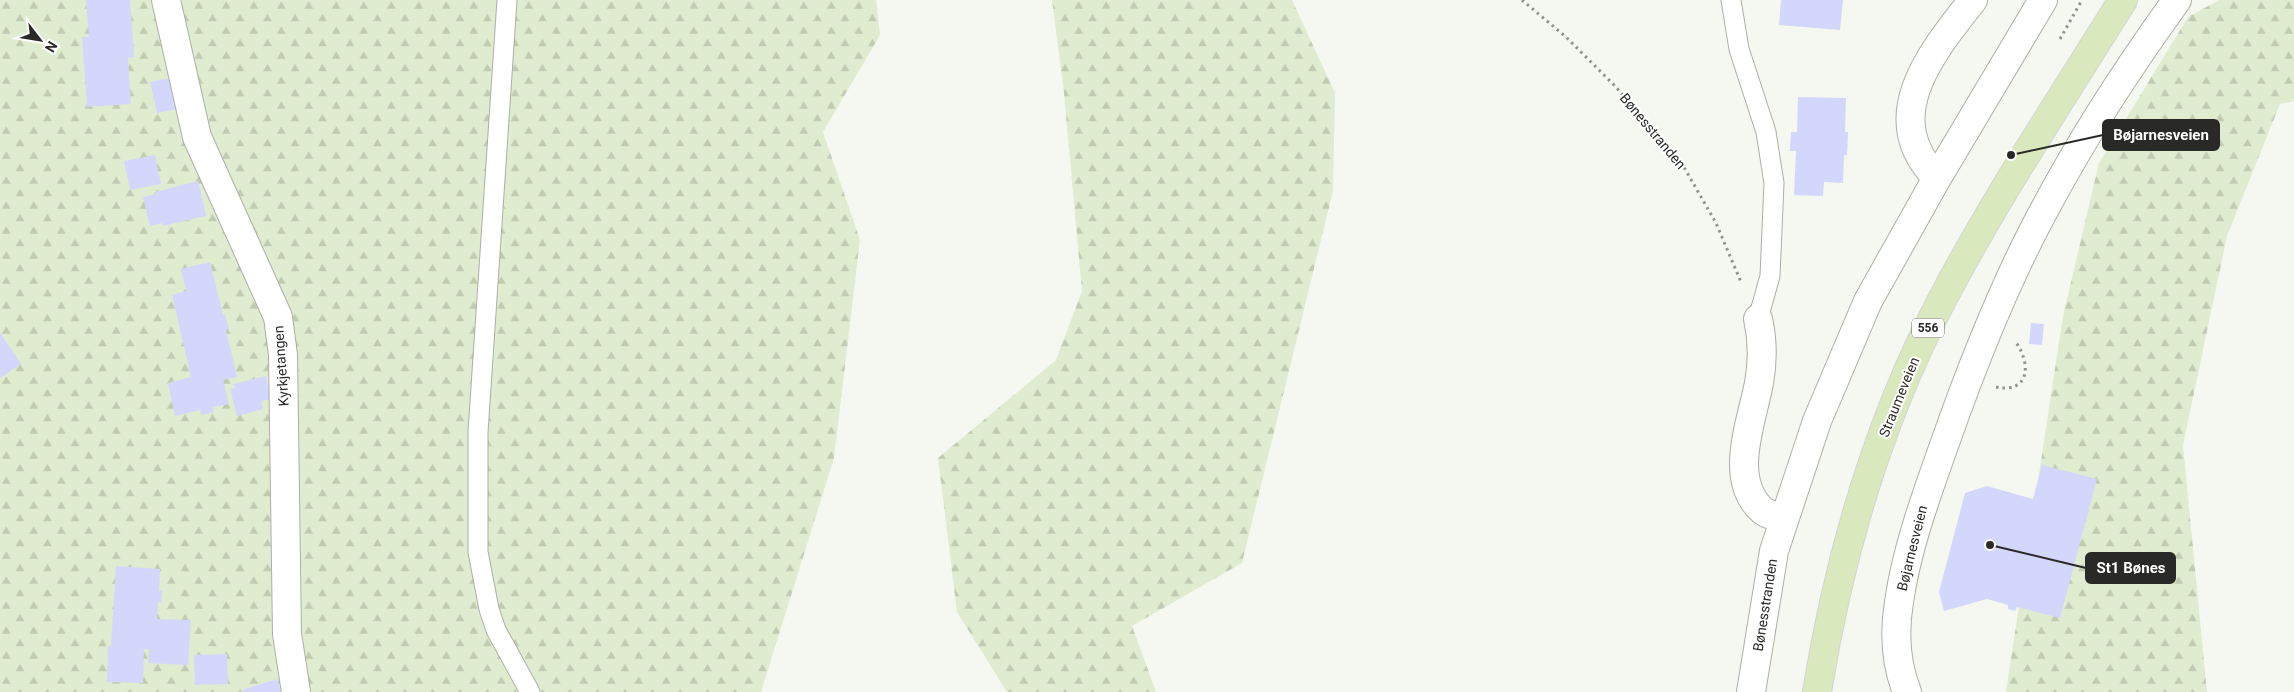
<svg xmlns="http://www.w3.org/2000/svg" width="2294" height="692" viewBox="0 0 2294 692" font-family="Roboto,sans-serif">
<defs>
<pattern id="forest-firs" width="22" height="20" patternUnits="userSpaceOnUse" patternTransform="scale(1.25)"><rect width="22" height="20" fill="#e0eccf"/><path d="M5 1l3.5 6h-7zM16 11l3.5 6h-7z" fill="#c0cbb2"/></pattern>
</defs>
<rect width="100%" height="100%" fill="#f5f8f0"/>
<path fill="url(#forest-firs)" d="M0,0H876L880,35L823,132L860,240L834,458L761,692H0Z
M1052,0H1292L1335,93L1333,191L1242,563L1132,626L1156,692H1007L957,612L938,458L1056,360L1082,291L1064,93Z
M2219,0H2294V101L2280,104L2227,236L2183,445L2207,692H2006L2063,316L2099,163L2188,17Z"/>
<path fill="#d3d7fb" d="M86,0H130L134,57L128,58L131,104L87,107L82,37H89Z
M1781,0H1843L1840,30L1779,25Z
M171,78L178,109L157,113L150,82Z
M1798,97L1846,98L1845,132H1848L1847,155H1844L1843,183L1824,182L1823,196L1794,195L1796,151H1790L1791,132H1797Z
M155,155L161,184L130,190L124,161Z
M198,181L206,216L162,226V223L150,226L143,197L156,194L155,192Z
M210,262L223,315L225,314L229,329L226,330L237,377L223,380L229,404L213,407L214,412L201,415L200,410L175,416L168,383L191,377L172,295L186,291L181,269Z
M2031,323L2044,324L2042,345L2029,344Z
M0,333L21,364L0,378Z
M266,376L271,399L261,401L263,409L237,416L230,389L235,388L234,384Z
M2042,465L2097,479L2060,618L2017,607L2015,611L2008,609V605L1987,599L1944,611L1939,592L1965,493L1987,486L2033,499Z
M116,566L160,569L159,591H162L161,603L158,602L157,619L191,620L188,665L148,663L149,649H144L143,683L107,682L108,646H111Z
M227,654L228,684L195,685L194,655Z
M277,679L281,692H243L242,690Z"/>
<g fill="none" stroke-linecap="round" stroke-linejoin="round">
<defs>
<path id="service" d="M507,0L478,432V552L489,609L496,630L530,692
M1731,0L1739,49L1766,132L1774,183L1770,276L1758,319"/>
<path id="minor" d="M166,0L197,137L278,317L283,355L287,634L296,692
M1937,178C1877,117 1932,52 1973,0
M1758,319C1763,341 1763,361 1759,383C1752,421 1727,480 1763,511C1769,515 1778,517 1784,519
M1751,692L1774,551L1817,421L1868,301L1937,178L2043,0
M1907,692C1896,664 1894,632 1899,602C1907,546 1928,491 1947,437C1975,358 2007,277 2048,203C2086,132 2130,65 2177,0"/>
<path id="primary" d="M1817,692C1839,555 1879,419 1944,296C1998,194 2062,98 2123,0"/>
</defs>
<use href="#service" stroke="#acafa7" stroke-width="21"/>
<use href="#minor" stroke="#acafa7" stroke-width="30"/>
<use href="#primary" stroke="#d4d4d4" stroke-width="30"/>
<path stroke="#91938e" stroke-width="3" stroke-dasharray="2.5 4" stroke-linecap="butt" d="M1522,0L1566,37L1615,86L1681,162L1716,223L1741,282
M2060,39L2082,0
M1996,387C2031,394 2031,362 2015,341"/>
<use href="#service" stroke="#fff" stroke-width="19"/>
<use href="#minor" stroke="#fff" stroke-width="28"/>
<use href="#primary" stroke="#d9e9bd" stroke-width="28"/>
</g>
<g text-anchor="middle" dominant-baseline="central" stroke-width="4" stroke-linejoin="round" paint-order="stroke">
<rect fill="#fff" stroke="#696a68" stroke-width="1" x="1912" y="318.5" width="32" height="19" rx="4"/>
<g font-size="12" font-weight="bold" fill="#292a27">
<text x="1928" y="328">556</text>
</g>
<g font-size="14" fill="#292a27" stroke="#fff">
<text transform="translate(1653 131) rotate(50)">Bønesstranden</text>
<text transform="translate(281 366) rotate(-94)">Kyrkjetangen</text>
<text transform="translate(1899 397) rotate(-68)">Straumeveien</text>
<text transform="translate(1912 548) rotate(-76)">Bøjarnesveien</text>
<text transform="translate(1765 605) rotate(-81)">Bønesstranden</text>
</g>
</g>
<path fill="none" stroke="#292a27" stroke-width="2" d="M2011 155L2103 135M1990 545L2086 568"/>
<g fill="#292a27" stroke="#fff" stroke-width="2">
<circle cx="2011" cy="155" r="5"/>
<circle cx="1990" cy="545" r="5"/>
</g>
<g fill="#292a27" stroke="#292a27" stroke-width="2">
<rect x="2103" y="120" width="116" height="30" rx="5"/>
<rect x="2086" y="553" width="89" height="30" rx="5"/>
</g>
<g font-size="15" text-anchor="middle" font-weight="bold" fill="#fff">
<text x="2161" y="140">Bøjarnesveien</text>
<text x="2131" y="573">St1 Bønes</text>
</g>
<g transform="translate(40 40) rotate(121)" stroke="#ffffff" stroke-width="4" paint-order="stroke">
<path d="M0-4L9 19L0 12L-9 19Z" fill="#292a27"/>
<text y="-8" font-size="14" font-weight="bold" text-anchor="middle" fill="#292a27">N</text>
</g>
</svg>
